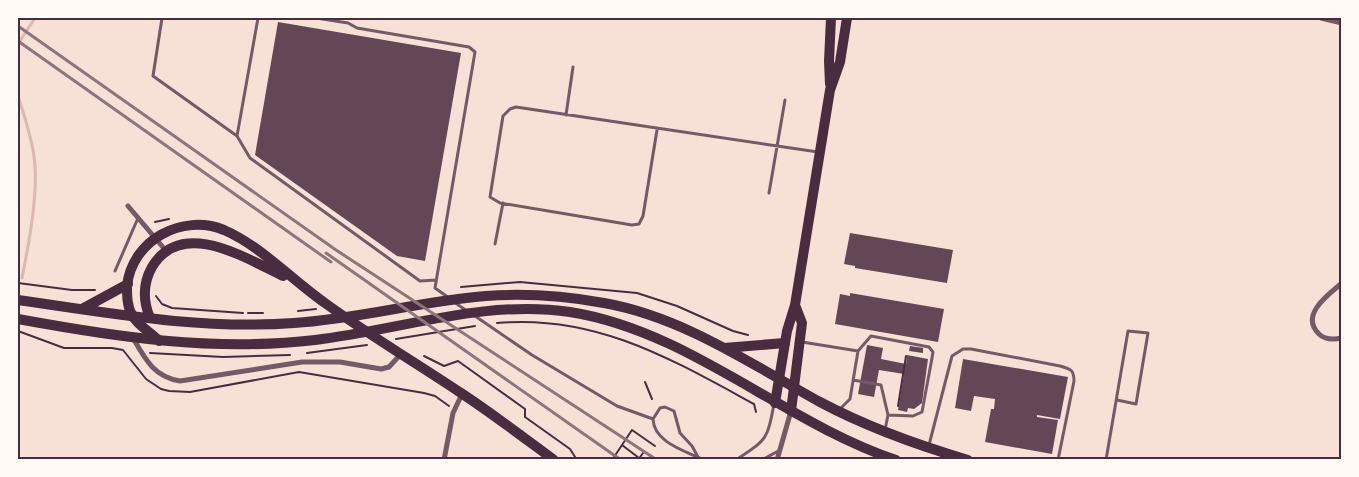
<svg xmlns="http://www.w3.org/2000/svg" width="1359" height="477" viewBox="0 0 1359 477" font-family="'Archivo Narrow',sans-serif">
<rect width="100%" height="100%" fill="#f7e1d7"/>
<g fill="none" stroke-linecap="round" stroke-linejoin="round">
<path stroke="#dcb8b0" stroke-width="3" d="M18,44L35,18
M18,96C24,115 31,135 34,156C39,191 29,243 22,278"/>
</g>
<path fill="#644757" d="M278,22L461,53L425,261L397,256L255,155Z
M850,233L953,250L947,283L855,268V266L844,264Z
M850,293L944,309L938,342L835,324L840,294L850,296Z
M867,345L883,348L881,359L906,364L907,355L928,359L922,403L914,409L908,408L907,412L898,410L904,374L879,370L874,397L858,394Z
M910,346L923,348V353L909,351Z
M963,359L1068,377L1060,419L1037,415V417L1058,420L1052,454L985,442L991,409H994L995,399L974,396L971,411L955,408Z"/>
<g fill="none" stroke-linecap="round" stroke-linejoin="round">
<path stroke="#4a2c40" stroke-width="2" d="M155,222L169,219
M18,283L72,290H95
M461,287L520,282L637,293L677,306L733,331L748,335
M156,296L162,304L172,308L243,313
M298,311L316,309
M248,313H263
M497,323C596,314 671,359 754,404L756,412
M18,331L64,348H112L123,350L146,379L161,389L169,391L190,392L299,372L424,393L435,396L449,406
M396,339L475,326
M150,353L223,357L290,355
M307,353L367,345
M424,356L444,366L458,361L525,409V417L570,449L577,460
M645,382L652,399
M898,406L906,356
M622,445L639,458
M612,460L632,430L655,446
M638,460L643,453"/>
<path stroke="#755966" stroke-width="3" d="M162,18L153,76L237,136L250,158L420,281L436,280
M316,18L348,23L357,28L469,47L475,52L435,288L449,298
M566,115L573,67
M657,130L643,216L639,224L632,225L500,203L490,197L503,116L510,109L516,107L818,152
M237,136L258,18
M769,193L785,100
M495,244L503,203
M115,271L138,218
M454,302L467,311
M475,316L532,355L617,406L653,419
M802,342L858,351
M853,380L881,385L888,415L885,430
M839,410L850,399L858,351L871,336L929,347L933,352L932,358L922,412L913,416L888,415
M929,445L952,356L963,349H971L1060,366C1071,369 1074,370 1074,381L1058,460
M698,457L692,446L680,433L674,411L665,407L660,408L653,419C654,443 686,451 704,460
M736,460C767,439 767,441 774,404
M762,460L780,450
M1106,460L1128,331L1148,333L1136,404L1117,400"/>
<path stroke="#755966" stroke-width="5" d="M1321,18L1342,23
M128,206L167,252
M1342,283C1329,294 1299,315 1319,334C1325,340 1333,340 1342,338
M133,338C145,359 154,377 180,381L302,362H340L381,369L389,367L400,355
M444,460L453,413L462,394
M777,460L791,411"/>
<path stroke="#4a2c40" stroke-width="10" d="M830,84L829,61L831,18
M150,318C143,301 143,283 152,267C182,217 247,259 283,276
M159,341C151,332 138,326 132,315C127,306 127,296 127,286C132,240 182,213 224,230C261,246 292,280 325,303C369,335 416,363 461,393C493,414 523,437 554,460
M775,403L787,331L795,305L830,90L840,62L847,18
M791,411L802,323L795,305"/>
<path stroke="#4a2c40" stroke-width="10" d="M18,300C109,313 201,330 294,323C359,319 421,301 486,296C526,293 565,296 604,303C683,317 751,364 820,402C867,427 917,445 968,460
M82,309L128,284
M18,319C116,337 214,352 315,340C400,330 485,299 570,312C690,331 783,422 896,460
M724,348L785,343"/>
<path stroke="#8f747c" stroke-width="3" d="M18,26L336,250L657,460
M18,41L331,262
M326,253L621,460"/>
</g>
<rect width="1359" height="477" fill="none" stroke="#fffaf5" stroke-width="38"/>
<rect x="19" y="19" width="1321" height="439" fill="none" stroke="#4a2c40" stroke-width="2"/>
</svg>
